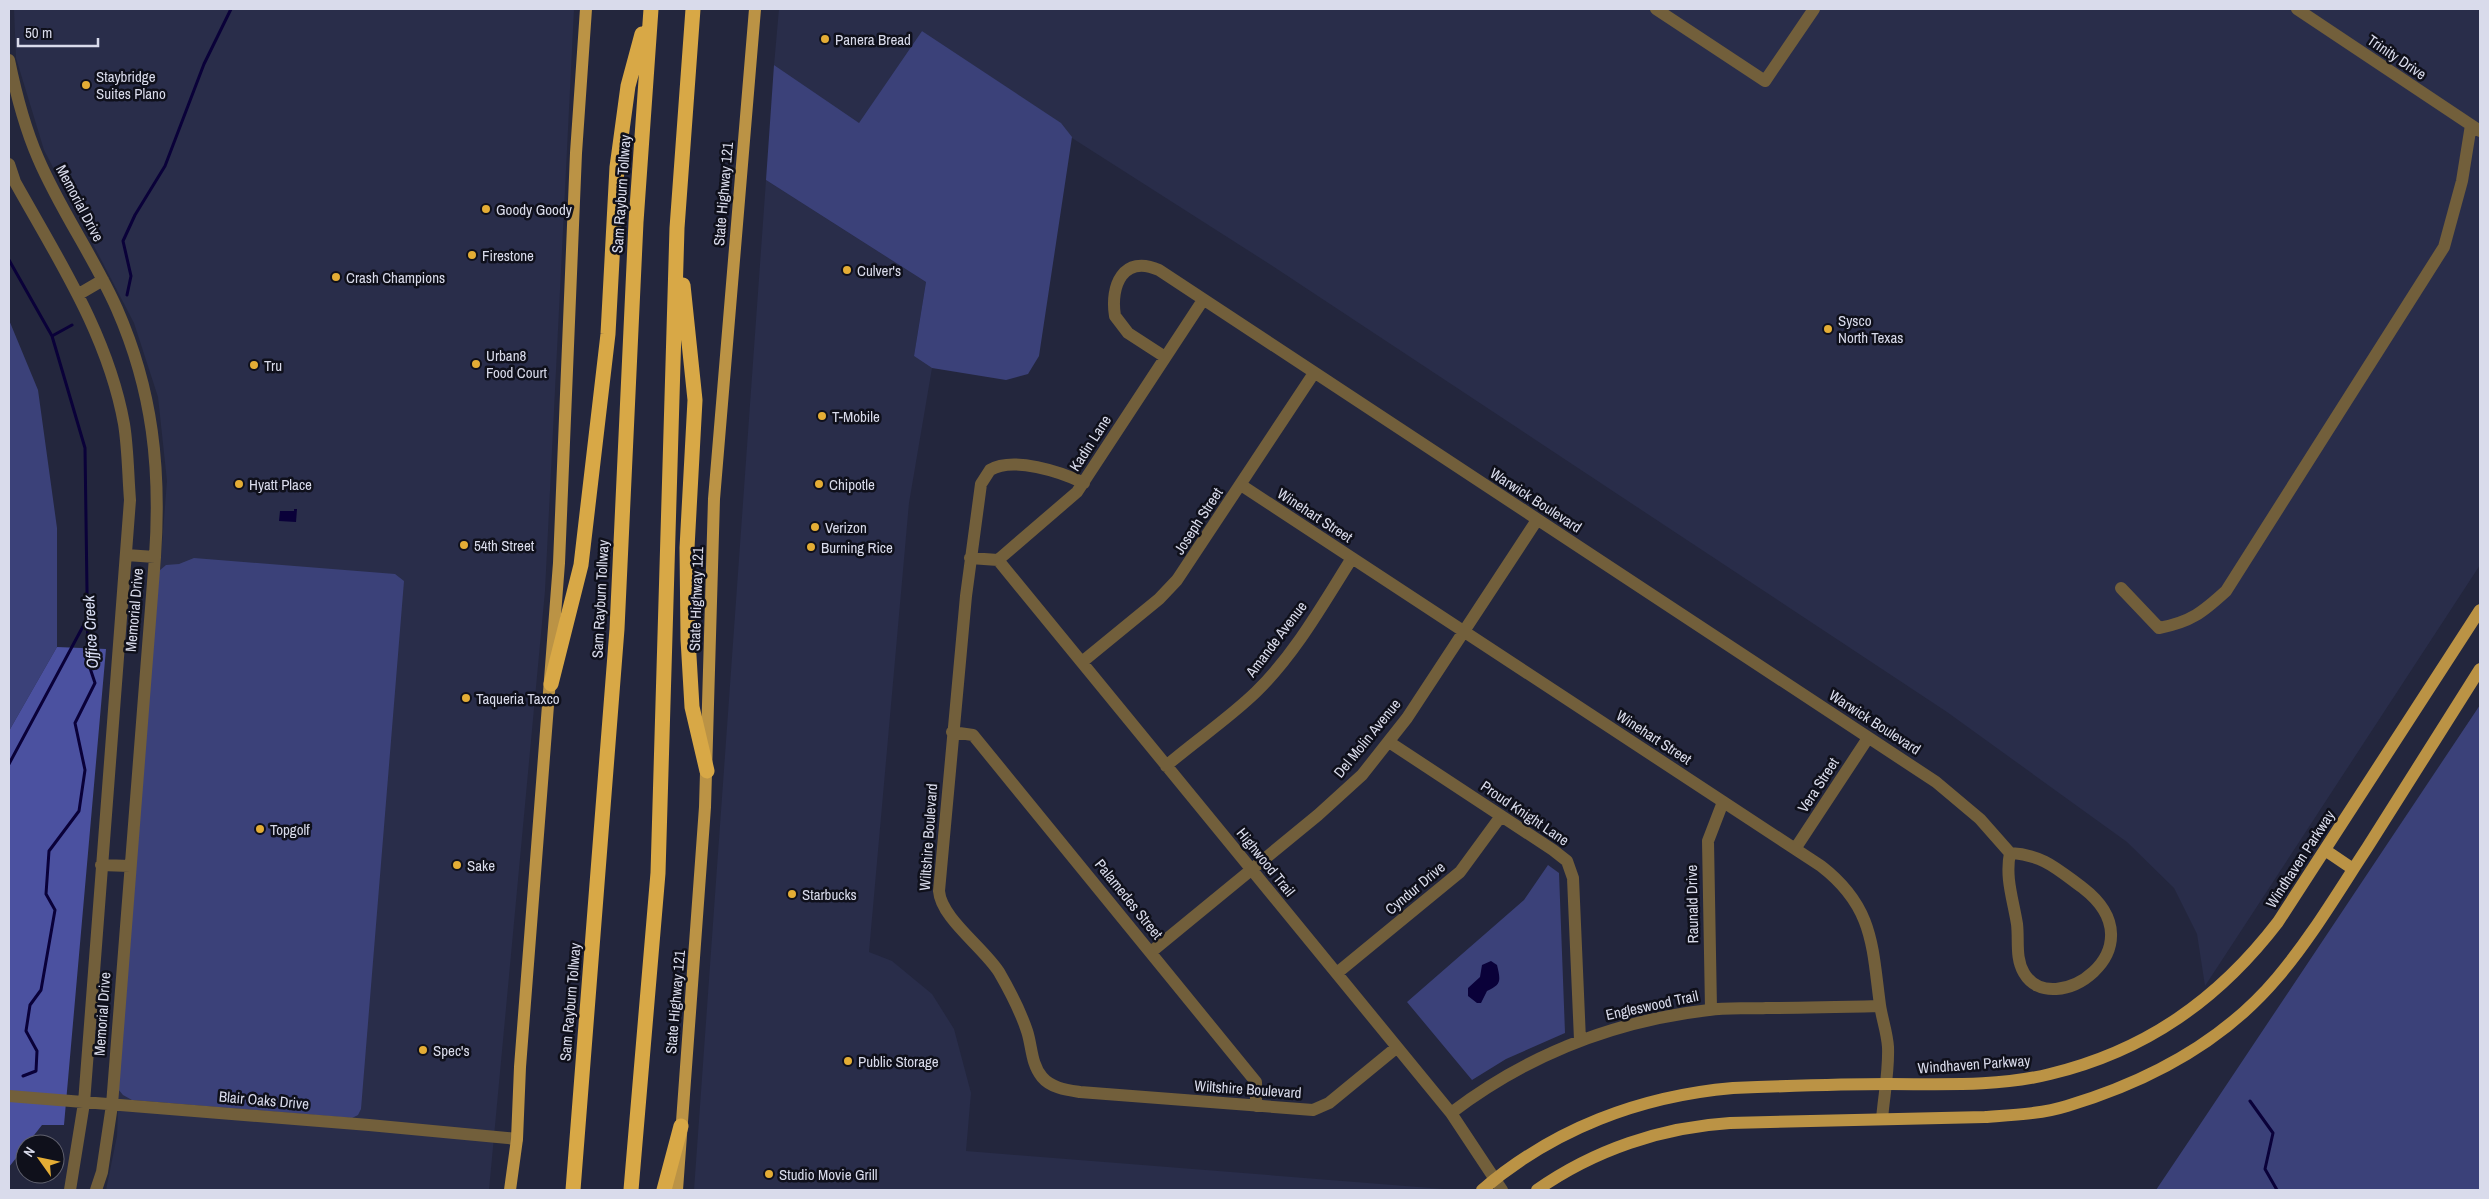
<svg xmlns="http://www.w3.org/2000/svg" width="2489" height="1199" viewBox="0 0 2489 1199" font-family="'Archivo Narrow',sans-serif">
<rect width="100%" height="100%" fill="#23263d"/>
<path fill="#292d4a" d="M14,9H574L545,591L489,1190H106L117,1136L119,1085L167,481L158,397L134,323L44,150L16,58Z
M779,9H2480V565L2205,986L2197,934L2174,888L2127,842L1947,712L1271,265L1072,138L1060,123L922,31L859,124L774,65Z
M766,180L926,282L914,356L932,368L909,503L869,952L892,961L932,994L954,1029L971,1093L966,1151L1456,1190H694Z"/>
<path fill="#3b4179" d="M922,31L1061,123L1072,137L1039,356L1028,374L1006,380L932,368L914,356L926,282L766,180L774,65L859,123Z
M9,320L38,390L57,528V647L9,731Z
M194,558L395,574L404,581L361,1109L358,1115L352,1118L132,1100L123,1095L118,1089L159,571L166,565L179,564Z
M2480,705V1190H2156L2197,1129Z
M1548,865L1559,873L1565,1033L1506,1059L1472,1080L1407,1002L1524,900Z"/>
<path fill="#4b51a0" d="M57,647L106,649L64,1125H42L9,1167V731Z"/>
<path fill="#0a0139" d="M294,509H297L296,522L279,521L280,511H294Z
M1491,961L1497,965C1501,982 1501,984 1487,991L1481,1003H1477L1468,996V988L1480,977L1482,965Z"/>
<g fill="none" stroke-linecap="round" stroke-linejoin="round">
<path stroke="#0a0139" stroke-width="3" d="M9,260L52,336L85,448L88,662L95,683L75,723L85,770L79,811L49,851L46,894L55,910L41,990L30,1005L26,1031L37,1051L36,1071L23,1076
M127,295L131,276L123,241L135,215L165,166L204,64L231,9
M52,336L72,325
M9,764L88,617
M2250,1101L2273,1133L2265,1169L2277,1190"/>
<path stroke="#725f3b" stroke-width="12" d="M1656,9L1765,81L1814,9
M2297,9L2480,131
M9,60C16,94 24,126 38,158C60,210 94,257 117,309C153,391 161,469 155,557L112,1105L102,1172L96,1190
M9,164L15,182C58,259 108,335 124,424C128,449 128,475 130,500L84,1103L70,1190
M79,294L103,280
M1165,357L1128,333L1115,316C1110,286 1123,254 1159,270L1936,782L1980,819L2010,853C2005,878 2013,899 2017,924C2019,940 2015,958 2024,973C2052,1022 2162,949 2083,888C2057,869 2044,855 2010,853
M1084,483C1061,472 1013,456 990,470L981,484L966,596L939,891C941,918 983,947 999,972C1010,991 1020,1010 1027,1031C1032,1046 1031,1064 1042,1077C1051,1088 1067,1090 1080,1092L1313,1110L1329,1103L1396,1048
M1241,485L1821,866C1874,907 1872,946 1880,1005C1882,1019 1887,1032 1888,1047C1889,1071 1884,1095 1882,1119
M126,555L155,557
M970,558L998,560L1077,492L1203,300
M998,560L1451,1113L1502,1190
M2121,588L2159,628C2191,622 2203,612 2226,591L2444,247L2462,181L2471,125
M1082,662L1159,599L1177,580L1314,373
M952,732L973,735L1256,1082V1106
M1389,742L1553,850L1567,861L1573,878L1580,1040
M1166,766C1195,741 1228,719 1256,692C1295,654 1323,604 1352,558
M1795,849L1868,738
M101,865L130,866
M1151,952L1318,815L1362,775L1407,718L1537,520
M1337,973L1460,872L1501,816
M1711,1009L1708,841L1723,802
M9,1096L369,1125L517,1139
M1451,1113C1527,1055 1614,1021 1709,1010C1727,1007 1747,1009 1766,1008C1804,1008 1842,1007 1880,1006"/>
<path stroke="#bb9345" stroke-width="12" d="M2325,850L2353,869
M510,1190L517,1139L520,1067L559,563L576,153L586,9
M677,1190L705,807L714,499L755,9
M1482,1190C1553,1129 1640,1096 1733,1088C1785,1086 1837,1084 1888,1084C1942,1084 1998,1087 2050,1074C2146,1051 2219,999 2278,922L2480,610
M1537,1190C1594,1150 1662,1127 1730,1123L1985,1117C2012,1115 2041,1114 2067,1106C2147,1082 2223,1042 2277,978C2311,938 2338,892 2367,848C2405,788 2442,729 2480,669"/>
<path stroke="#d8a846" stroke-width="15" d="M683,285L695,400L687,548L688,639L692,707L707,771
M551,684L581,565L608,334L617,167L628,86L642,34
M573,1190L617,629L636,222L651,9
M631,1190L658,873L677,228L693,9
M664,1190L681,1126"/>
</g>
<g fill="#e4ad35" stroke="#0f101b" stroke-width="2">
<circle cx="825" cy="39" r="5"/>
<circle cx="86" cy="85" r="5"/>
<circle cx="486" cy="209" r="5"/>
<circle cx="472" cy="255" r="5"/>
<circle cx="847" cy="270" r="5"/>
<circle cx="336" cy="277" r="5"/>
<circle cx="1828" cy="329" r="5"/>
<circle cx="476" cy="364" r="5"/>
<circle cx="254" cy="365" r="5"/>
<circle cx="822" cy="416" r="5"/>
<circle cx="239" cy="484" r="5"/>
<circle cx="819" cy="484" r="5"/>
<circle cx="815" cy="527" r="5"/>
<circle cx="464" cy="545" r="5"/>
<circle cx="811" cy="547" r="5"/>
<circle cx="466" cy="698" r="5"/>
<circle cx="260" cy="829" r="5"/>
<circle cx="457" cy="865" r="5"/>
<circle cx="792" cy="894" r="5"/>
<circle cx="423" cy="1050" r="5"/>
<circle cx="848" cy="1061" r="5"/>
<circle cx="769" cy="1174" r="5"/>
</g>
<g text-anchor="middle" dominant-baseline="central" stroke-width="5" stroke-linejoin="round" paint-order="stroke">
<g font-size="15" fill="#d9dbeb" stroke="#0f101b" text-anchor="start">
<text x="835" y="39">Panera Bread</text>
<text x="96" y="76">Staybridge<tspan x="96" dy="17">Suites Plano</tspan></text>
<text x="496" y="209">Goody Goody</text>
<text x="482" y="255">Firestone</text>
<text x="857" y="270">Culver's</text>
<text x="346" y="277">Crash Champions</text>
<text x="1838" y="320">Sysco<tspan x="1838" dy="17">North Texas</tspan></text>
<text x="486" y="355">Urban8<tspan x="486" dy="17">Food Court</tspan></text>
<text x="264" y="365">Tru</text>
<text x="832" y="416">T-Mobile</text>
<text x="249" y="484">Hyatt Place</text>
<text x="829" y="484">Chipotle</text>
<text x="825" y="527">Verizon</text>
<text x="474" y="545">54th Street</text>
<text x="821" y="547">Burning Rice</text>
<text x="476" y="698">Taqueria Taxco</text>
<text x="270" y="829">Topgolf</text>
<text x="467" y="865">Sake</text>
<text x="802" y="894">Starbucks</text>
<text x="433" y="1050">Spec's</text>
<text x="858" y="1061">Public Storage</text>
<text x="779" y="1174">Studio Movie Grill</text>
</g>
<g font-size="15" fill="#d9dbeb" stroke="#0f101b">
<text transform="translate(2397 57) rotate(34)">Trinity Drive</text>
<text transform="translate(621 194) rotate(-86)">Sam Rayburn Tollway</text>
<text transform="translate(723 194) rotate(-85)">State Highway 121</text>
<text transform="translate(80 203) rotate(62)">Memorial Drive</text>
<text transform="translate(1090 443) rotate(-57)">Kadin Lane</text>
<text transform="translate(1536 500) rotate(33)">Warwick Boulevard</text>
<text transform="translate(1315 515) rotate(33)">Winehart Street</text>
<text transform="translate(1198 521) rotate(-57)">Joseph Street</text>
<text transform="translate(600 599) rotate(-87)">Sam Rayburn Tollway</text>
<text transform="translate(696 599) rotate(-88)">State Highway 121</text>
<text transform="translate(134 610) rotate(-85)">Memorial Drive</text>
<text transform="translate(1276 639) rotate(-53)">Amande Avenue</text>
<text transform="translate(1875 722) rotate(33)">Warwick Boulevard</text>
<text transform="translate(1654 737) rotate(33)">Winehart Street</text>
<text transform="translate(1367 738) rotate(-51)">Del Molin Avenue</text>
<text transform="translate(1818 785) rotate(-57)">Vera Street</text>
<text transform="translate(1525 813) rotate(34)">Proud Knight Lane</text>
<text transform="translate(928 837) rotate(-86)">Wiltshire Boulevard</text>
<text transform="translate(2300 859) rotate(-57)">Windhaven Parkway</text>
<text transform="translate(1266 862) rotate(51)">Highwood Trail</text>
<text transform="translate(1415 888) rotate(-40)">Cyndur Drive</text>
<text transform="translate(1129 899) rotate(51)">Palamedes Street</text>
<text transform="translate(1692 904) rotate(-91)">Raunald Drive</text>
<text transform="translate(570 1002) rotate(-85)">Sam Rayburn Tollway</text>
<text transform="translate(675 1002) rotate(-85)">State Highway 121</text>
<text transform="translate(1652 1005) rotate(-12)">Engleswood Trail</text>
<text transform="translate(102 1014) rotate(-86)">Memorial Drive</text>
<text transform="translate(1974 1064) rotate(-4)">Windhaven Parkway</text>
<text transform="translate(1248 1089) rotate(4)">Wiltshire Boulevard</text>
<text transform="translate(264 1100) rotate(5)">Blair Oaks Drive</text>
</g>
<g font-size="16" font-style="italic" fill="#dce1f7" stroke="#0f101b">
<text transform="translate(90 632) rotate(-93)">Office Creek</text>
</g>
</g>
<rect width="2489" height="1199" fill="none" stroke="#d9dbeb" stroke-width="20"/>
<g transform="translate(40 1159) rotate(303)"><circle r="24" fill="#0f101b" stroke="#60616e"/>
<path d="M0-4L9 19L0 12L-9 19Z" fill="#e4ad35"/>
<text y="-8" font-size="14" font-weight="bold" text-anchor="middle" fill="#d9dbeb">N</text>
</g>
<path d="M18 38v8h80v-8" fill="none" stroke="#d9dbeb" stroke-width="2.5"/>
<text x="25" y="38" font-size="15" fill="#d9dbeb" stroke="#0f101b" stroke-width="4" paint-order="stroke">50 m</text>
</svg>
